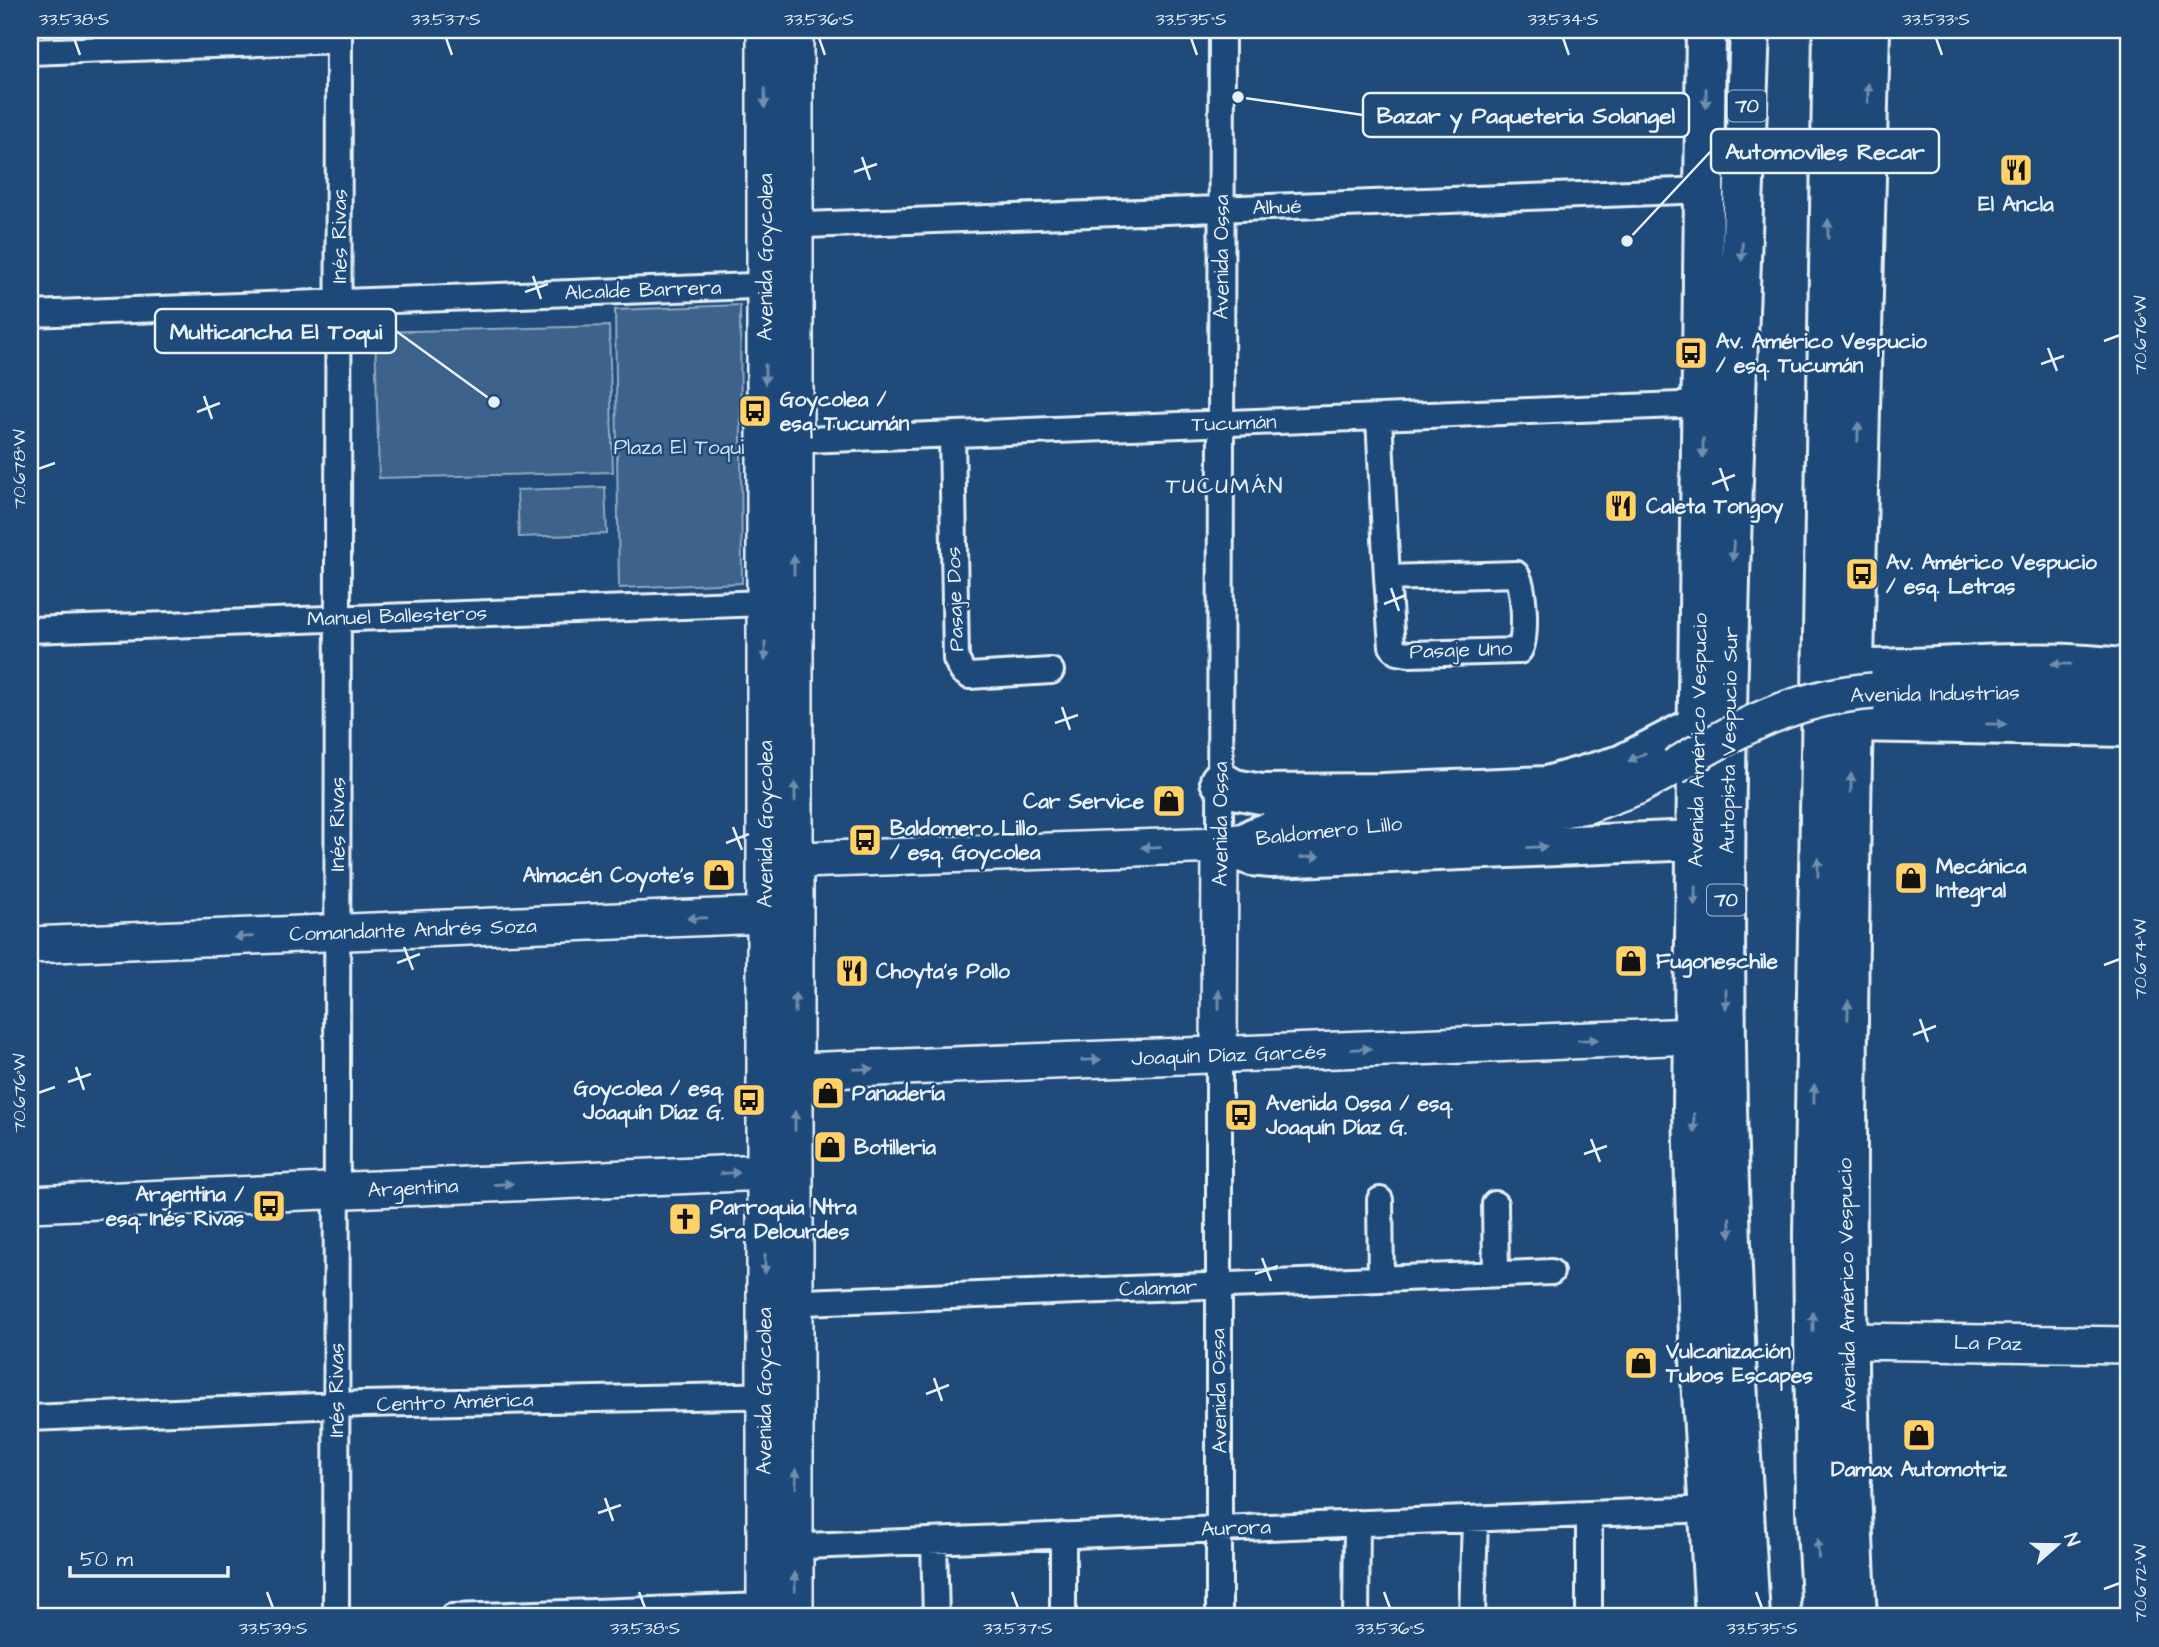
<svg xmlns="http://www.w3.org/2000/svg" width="2159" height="1647" viewBox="0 0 2159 1647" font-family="'Architects Daughter',sans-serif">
<rect width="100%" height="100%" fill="#1f4a7a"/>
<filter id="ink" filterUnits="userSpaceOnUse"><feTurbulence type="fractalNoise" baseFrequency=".0143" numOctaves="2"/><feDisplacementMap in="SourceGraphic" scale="14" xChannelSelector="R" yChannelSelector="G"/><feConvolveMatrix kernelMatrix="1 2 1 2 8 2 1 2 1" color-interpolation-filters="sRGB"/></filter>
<g filter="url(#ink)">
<path fill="#3c628c" stroke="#92aac2" stroke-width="2" d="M740,305L742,583L619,588L615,310Z
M609,326L613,472L379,478L375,332Z
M605,487L607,534L519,537L517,490Z"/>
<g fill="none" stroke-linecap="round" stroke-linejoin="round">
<defs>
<path id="street" d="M30,52L339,40
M780,226L1706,190
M30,314L781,285
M1379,417L1387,578
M952,435L956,659L962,671L969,676L1051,671
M780,441L1704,404
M1516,574C1525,584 1527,641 1519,651L1409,654L1397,652L1392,646L1387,578Z
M30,630L765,603
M1220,845L1222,30
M1219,1055V1617
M1380,1200L1381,1278
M1495,1204L1496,1274
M780,1303L1551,1272
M30,1418L363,1404L781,1395
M1063,1535V1617
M934,1541L936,1617
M782,1547L1709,1509
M336,1617L339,30
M452,1617L765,1606
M1356,1617L1357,1523
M1472,1617L1475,1519
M1589,1617V1514"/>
<path id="secondary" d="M795,30V1617
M1873,691L2129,694
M772,861L1220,845L1331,827L1508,818L1587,805L1636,787L1674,767
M30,945L789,914
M1219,1055L1220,845
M774,1072L1694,1036
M30,1204L765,1172
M1846,1341L2129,1345
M765,1617V30"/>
<path id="primary" d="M1706,30L1693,1107L1699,1342L1715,1617
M1852,669C1945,670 2037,656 2129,669
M1851,722L2129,727
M1220,781L1234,789L1261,794L1383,793L1547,786L1621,765L1698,725
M1253,838L1347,800
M1220,845L1252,856L1271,858L1696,840
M1857,1617C1844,1391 1846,1166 1849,939C1853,636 1862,333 1870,30"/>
<path id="highway" d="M1750,30C1737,367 1721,706 1726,1043C1728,1235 1739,1426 1750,1617
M1822,1617L1816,1510L1813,1235L1833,30"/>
</defs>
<use href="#street" stroke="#e8f1f8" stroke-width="30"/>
<use href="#secondary" stroke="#e8f1f8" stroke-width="40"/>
<use href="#primary" stroke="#e8f1f8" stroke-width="44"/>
<use href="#highway" stroke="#e8f1f8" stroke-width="44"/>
<use href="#street" stroke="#1f4a7a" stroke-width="24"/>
<use href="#secondary" stroke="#1f4a7a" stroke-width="35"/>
<use href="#primary" stroke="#1f4a7a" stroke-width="38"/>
<use href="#highway" stroke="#1f4a7a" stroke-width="38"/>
<defs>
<path id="secondary-bridge" d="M1674,767C1739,727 1795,697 1873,691"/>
</defs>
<use href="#secondary-bridge" stroke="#e8f1f8" stroke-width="40" stroke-linecap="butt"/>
<use href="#secondary-bridge" stroke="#1f4a7a" stroke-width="35"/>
</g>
<defs><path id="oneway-solid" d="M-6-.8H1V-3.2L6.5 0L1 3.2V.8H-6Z" transform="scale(1.75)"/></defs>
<g fill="#6f8dac">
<use href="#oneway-solid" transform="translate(1868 93) rotate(-89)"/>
<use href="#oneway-solid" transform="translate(765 98) rotate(90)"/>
<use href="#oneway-solid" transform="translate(1706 98) rotate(90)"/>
<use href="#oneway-solid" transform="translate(1828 229) rotate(-89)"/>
<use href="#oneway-solid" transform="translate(1742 251) rotate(92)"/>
<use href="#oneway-solid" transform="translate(765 374) rotate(90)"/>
<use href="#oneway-solid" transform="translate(1858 432) rotate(-88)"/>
<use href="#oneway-solid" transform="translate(1703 448) rotate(91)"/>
<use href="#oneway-solid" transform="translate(1733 551) rotate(92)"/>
<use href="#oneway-solid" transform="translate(794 565) rotate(-90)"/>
<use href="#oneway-solid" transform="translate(765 651) rotate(90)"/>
<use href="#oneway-solid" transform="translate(2061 664) rotate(-179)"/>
<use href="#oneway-solid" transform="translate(1996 724) rotate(1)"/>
<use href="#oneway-solid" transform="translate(1637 757) rotate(154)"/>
<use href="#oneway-solid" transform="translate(1851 783) rotate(-89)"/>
<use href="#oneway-solid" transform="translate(795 792) rotate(-90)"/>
<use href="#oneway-solid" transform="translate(1151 847) rotate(178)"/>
<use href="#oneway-solid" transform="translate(1537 847) rotate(-3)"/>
<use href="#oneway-solid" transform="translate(1310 857) rotate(-3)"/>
<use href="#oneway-solid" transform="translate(1818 867) rotate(-89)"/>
<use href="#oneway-solid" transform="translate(1695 896) rotate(91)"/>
<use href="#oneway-solid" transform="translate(697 918) rotate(178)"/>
<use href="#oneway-solid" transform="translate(244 937) rotate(178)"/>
<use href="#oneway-solid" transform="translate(1726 999) rotate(90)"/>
<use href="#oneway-solid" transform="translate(1219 1000) rotate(-90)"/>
<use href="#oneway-solid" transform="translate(795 1003) rotate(-90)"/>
<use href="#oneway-solid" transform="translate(1848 1010) rotate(-89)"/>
<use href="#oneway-solid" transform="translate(1588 1040) rotate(-2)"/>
<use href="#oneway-solid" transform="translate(1361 1049) rotate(-2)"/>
<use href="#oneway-solid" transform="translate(1091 1060) rotate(-2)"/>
<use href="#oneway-solid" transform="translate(863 1069) rotate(-2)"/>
<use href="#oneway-solid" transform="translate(1814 1094) rotate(-89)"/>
<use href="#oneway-solid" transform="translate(795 1121) rotate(-90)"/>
<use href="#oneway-solid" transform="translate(1694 1123) rotate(89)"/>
<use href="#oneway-solid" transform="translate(730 1173) rotate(-3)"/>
<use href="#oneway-solid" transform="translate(503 1184) rotate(-3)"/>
<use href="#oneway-solid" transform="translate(1730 1227) rotate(88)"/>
<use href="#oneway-solid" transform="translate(765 1264) rotate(90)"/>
<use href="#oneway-solid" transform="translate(1813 1322) rotate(-90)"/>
<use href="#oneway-solid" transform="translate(796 1478) rotate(-90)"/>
<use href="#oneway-solid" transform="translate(1818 1549) rotate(-93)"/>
<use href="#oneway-solid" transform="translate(795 1582) rotate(-90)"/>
</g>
</g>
<path fill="none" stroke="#e8f1f8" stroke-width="2.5" d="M74,38L80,55M446,38L452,55M819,38L825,55M1191,38L1197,55M1563,38L1569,55M1936,38L1942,55M862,157L870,180M854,172L877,164M533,276L541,299M525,292L548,284M2104,341L2120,335M2048,348L2057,371M2041,364L2064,356M204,396L212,419M197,412L220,403M1720,468L1728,491M38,469L55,463M1712,484L1735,475M1391,588L1399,611M1384,604L1406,595M1062,707L1070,730M1055,723L1078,715M733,827L742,850M726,843L749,834M404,947L413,970M397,963L420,954M2104,965L2120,959M1920,1019L1928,1042M1913,1035L1936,1026M76,1067L84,1090M68,1082L91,1074M38,1093L55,1087M1591,1139L1600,1162M1584,1154L1607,1146M1262,1258L1271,1281M1255,1274L1278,1266M934,1378L942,1401M926,1394L949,1385M605,1498L613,1521M598,1513L621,1505M2104,1589L2120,1583M267,1592L273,1608M639,1592L645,1608M1012,1592L1018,1608M1384,1592L1390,1608M1756,1592L1762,1608"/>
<defs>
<symbol id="restaurant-square" viewBox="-11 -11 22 22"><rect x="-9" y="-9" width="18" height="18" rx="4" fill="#ffd166" stroke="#1f4a7a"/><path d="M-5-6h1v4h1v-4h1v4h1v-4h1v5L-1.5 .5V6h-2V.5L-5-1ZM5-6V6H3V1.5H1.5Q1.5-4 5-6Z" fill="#111"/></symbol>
<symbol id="bus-square" viewBox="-11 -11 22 22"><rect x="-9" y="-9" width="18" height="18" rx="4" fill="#ffd166" stroke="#1f4a7a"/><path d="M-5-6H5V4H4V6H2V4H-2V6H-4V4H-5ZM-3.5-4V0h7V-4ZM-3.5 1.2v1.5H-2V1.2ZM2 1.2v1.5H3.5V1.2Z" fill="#111"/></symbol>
<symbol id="shop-square" viewBox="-11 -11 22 22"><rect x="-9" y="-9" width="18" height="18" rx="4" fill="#ffd166" stroke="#1f4a7a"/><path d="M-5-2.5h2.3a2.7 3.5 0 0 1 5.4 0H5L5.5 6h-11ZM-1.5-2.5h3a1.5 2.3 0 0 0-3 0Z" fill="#111"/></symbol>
<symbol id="church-square" viewBox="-11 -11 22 22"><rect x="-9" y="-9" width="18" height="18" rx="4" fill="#ffd166" stroke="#1f4a7a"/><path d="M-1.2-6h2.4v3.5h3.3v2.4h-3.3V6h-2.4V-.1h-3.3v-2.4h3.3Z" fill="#111"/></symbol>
</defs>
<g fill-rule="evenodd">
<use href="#restaurant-square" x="1997" y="151" width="38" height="38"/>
<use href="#bus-square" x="1672" y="334" width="38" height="38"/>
<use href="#bus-square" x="736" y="392" width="38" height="38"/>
<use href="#restaurant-square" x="1602" y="487" width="38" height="38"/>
<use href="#bus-square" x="1843" y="555" width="38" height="38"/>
<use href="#shop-square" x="1150" y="782" width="38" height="38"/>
<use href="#bus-square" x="846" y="821" width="38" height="38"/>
<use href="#shop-square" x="700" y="856" width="38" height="38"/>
<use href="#shop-square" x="1892" y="859" width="38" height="38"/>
<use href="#shop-square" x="1612" y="942" width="38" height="38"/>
<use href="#restaurant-square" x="833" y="952" width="38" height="38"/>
<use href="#shop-square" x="809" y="1074" width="38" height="38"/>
<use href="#bus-square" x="730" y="1081" width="38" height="38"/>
<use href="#bus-square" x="1222" y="1096" width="38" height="38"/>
<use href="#shop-square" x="811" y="1128" width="38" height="38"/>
<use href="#bus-square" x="250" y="1187" width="38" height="38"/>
<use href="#church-square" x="666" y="1200" width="38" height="38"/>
<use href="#shop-square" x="1622" y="1344" width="38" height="38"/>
<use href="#shop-square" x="1900" y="1416" width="38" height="38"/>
</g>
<g text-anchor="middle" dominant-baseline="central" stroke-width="5" stroke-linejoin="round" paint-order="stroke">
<g fill="#1f4a7a" stroke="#acbfd2" stroke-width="2">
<rect x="1728" y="90.5" width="38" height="31" rx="5"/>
<rect x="1707" y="884.5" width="38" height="31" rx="5"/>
</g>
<g font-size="19" font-weight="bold" fill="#e8f1f8">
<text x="1747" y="106">70</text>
<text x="1726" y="900">70</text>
</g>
<g font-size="21" font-weight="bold" fill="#e8f1f8" stroke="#1f4a7a" text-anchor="start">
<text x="2016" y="204" text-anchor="middle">El Ancla</text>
<text x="1716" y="341">Av. Américo Vespucio<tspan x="1716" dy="24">/ esq. Tucumán</tspan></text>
<text x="780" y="399">Goycolea /<tspan x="780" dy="24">esq. Tucumán</tspan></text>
<text x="1646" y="506">Caleta Tongoy</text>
<text x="1886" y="562">Av. Américo Vespucio<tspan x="1886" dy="24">/ esq. Letras</tspan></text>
<text x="1144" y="801" text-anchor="end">Car Service</text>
<text x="890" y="828">Baldomero Lillo<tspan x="890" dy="24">/ esq. Goycolea</tspan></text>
<text x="1936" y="866">Mecánica<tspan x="1936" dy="24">Integral</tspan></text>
<text x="694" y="875" text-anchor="end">Almacén Coyote's</text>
<text x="1656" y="961">Fugoneschile</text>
<text x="876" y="971">Choyta's Pollo</text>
<text x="724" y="1088" text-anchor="end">Goycolea / esq.<tspan x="724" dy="24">Joaquín Díaz G.</tspan></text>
<text x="852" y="1093">Panadería</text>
<text x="1266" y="1103">Avenida Ossa / esq.<tspan x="1266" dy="24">Joaquín Díaz G.</tspan></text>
<text x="854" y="1147">Botilleria</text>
<text x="244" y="1194" text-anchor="end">Argentina /<tspan x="244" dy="24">esq. Inés Rivas</tspan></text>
<text x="710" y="1207">Parroquia Ntra<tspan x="710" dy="24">Sra Delourdes</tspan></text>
<text x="1666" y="1351">Vulcanización<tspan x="1666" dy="24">Tubos Escapes</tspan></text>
<text x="1919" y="1469" text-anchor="middle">Damax Automotriz</text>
</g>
<g font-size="21" fill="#e8f1f8" stroke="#1f4a7a">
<text transform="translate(1277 207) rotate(-2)">Alhué</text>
<text transform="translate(339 236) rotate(-90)">Inés Rivas</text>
<text transform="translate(765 257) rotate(-90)">Avenida Goycolea</text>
<text transform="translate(1221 257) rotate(-90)">Avenida Ossa</text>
<text transform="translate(643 290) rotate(-2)">Alcalde Barrera</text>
<text transform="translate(1234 423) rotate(-2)">Tucumán</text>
<text transform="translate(955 599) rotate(-92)">Pasaje Dos</text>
<text transform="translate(397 616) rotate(-2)">Manuel Ballesteros</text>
<text transform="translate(1461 650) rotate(-2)">Pasaje Uno</text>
<text transform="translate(1935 694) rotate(-1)">Avenida Industrias</text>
<text transform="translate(1698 740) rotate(-89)">Avenida Américo Vespucio</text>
<text transform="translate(1729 740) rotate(-89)">Autopista Vespucio Sur</text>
<text transform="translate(337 824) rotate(-90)">Inés Rivas</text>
<text transform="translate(765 824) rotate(-90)">Avenida Goycolea</text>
<text transform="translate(1220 824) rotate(-90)">Avenida Ossa</text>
<text transform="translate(1329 831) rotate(-6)">Baldomero Lillo</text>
<text transform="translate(413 930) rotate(-2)">Comandante Andrés Soza</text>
<text transform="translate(1229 1055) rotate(-2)">Joaquín Díaz Garcés</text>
<text transform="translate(413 1188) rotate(-3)">Argentina</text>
<text transform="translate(1847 1285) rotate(-91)">Avenida Américo Vespucio</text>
<text transform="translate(1158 1288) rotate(-2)">Calamar</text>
<text transform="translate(1988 1343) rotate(1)">La Paz</text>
<text transform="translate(336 1390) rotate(-90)">Inés Rivas</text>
<text transform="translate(764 1391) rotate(-90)">Avenida Goycolea</text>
<text transform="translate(1219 1391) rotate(-91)">Avenida Ossa</text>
<text transform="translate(455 1402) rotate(-2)">Centro América</text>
<text transform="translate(1236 1528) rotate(-2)">Aurora</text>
</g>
<g font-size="21" fill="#d7e3ed" stroke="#1f4a7a">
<text x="679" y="447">Plaza El Toqui</text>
</g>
<g font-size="23" letter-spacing="2" fill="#e8f1f8" stroke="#1f4a7a">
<text x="1225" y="486">TUCUMÁN</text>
</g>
</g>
<path fill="none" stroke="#e8f1f8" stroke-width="2.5" d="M1238 97L1363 115M1627 241L1711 151M494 402L396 331"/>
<g fill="#e8f1f8" stroke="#1f4a7a" stroke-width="2.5">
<circle cx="1238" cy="97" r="7"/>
<circle cx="1627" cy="241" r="7"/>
<circle cx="494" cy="402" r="7"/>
</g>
<g fill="#1f4a7a" stroke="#e8f1f8" stroke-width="2.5">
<rect x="1363" y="93" width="326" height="44" rx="7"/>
<rect x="1711" y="129" width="228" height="44" rx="7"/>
<rect x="155" y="309" width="241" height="44" rx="7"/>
</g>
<g font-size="23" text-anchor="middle" font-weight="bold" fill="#e8f1f8">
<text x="1526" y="123">Bazar y Paqueteria Solangel</text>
<text x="1825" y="159">Automoviles Recar</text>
<text x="276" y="339">Multicancha El Toqui</text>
</g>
<rect width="2159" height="1647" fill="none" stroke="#1f4a7a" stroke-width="77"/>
<g transform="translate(2057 1545) rotate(70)" stroke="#1f4a7a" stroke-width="5" paint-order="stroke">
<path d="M0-5L12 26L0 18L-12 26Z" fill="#e8f1f8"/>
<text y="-10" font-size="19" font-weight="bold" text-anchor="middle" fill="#e8f1f8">N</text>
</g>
<path d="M70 1566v10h158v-10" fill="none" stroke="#e8f1f8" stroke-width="3.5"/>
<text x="80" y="1566" font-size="21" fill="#e8f1f8" stroke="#1f4a7a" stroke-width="5" paint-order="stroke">50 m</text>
<rect x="38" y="38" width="2082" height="1570" fill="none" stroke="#e8f1f8" stroke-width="2.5"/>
<g font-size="18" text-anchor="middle" fill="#e8f1f8">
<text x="74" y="25">33.538°S</text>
<text x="446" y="25">33.537°S</text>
<text x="819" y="25">33.536°S</text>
<text x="1191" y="25">33.535°S</text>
<text x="1563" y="25">33.534°S</text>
<text x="1936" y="25">33.533°S</text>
<text transform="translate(2140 335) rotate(-90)" y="6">70.676°W</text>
<text transform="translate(19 469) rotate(-90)" y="6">70.678°W</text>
<text transform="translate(2140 959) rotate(-90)" y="6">70.674°W</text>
<text transform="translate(19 1093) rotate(-90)" y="6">70.676°W</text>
<text transform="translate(2140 1583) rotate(-90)" y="6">70.672°W</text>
<text x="273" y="1634">33.539°S</text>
<text x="645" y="1634">33.538°S</text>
<text x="1018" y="1634">33.537°S</text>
<text x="1390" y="1634">33.536°S</text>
<text x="1762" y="1634">33.535°S</text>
</g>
</svg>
